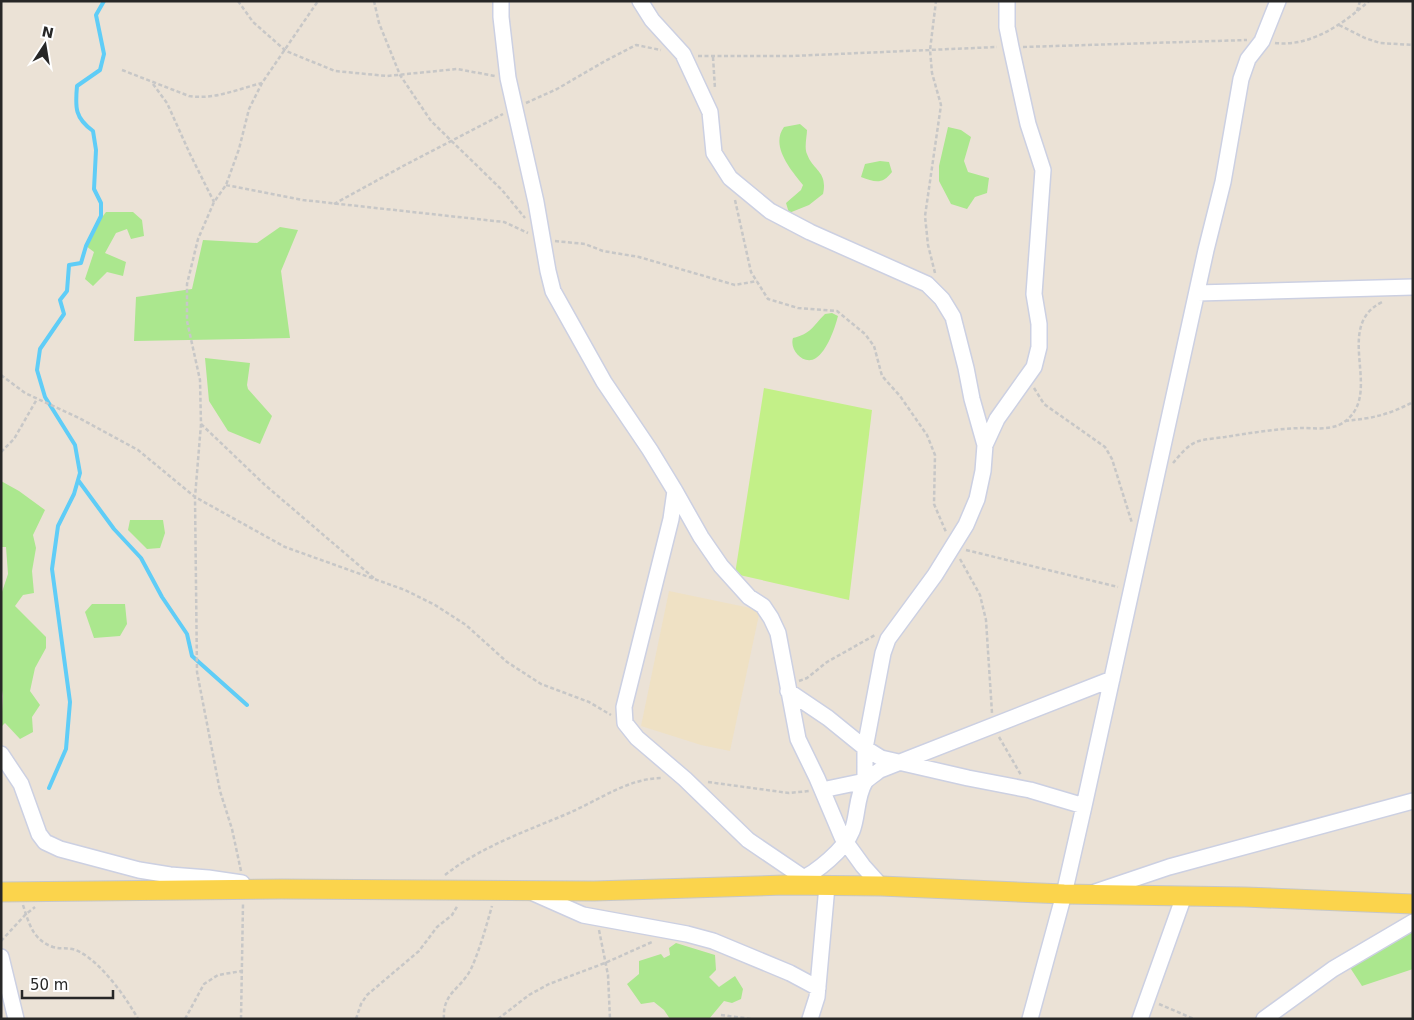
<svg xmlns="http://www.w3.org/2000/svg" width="1414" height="1020" viewBox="0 0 1414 1020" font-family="'DejaVu Sans',sans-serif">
<rect width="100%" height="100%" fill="#ebe2d6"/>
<path fill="#efe1c4" d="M669,591L760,610L730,751L701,745L641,726Z"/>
<path fill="#abe78e" d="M800,124L807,130C807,136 804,148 807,154C813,171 828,171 823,194L809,205L789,213L786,203L801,190L803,185C791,170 770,146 784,127Z
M948,127L961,130L971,137L964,161L968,172L989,178L987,193L975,197L967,209L951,204L939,181V166Z
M880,161L889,162L892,172C882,185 875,182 861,177L865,164Z
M106,212H133L142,220L144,236L131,239L127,229L116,233L105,253L126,262L123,276L107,272L93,286L85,279L94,252L86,246L94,228Z
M280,227L298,230L281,271L290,338L134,341L136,297L192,289L203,240L257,243Z
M832,313L838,316C835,328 827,351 816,358C804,366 789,350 793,338C811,334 813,326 825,314Z
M205,358L250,363L247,385L248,389L272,416L260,444L228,431L209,401Z
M1,481L19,491L45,510L33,535L36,548L32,571L34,593L23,595L15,606L46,637V648L35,668L30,691L40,705L32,717L33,732L20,739L5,723L1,727L3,696L1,684V595L8,574L6,547H1Z
M130,520H163L165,533L160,548L147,549L128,530Z
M92,604H125L127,624L120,636L94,638L85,612Z
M1413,928V969L1362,986L1349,966Z
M676,943L715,955L716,970L709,977L719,987L735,976L743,989L741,999L732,1003L724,1001L709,1019H670L664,1010L654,1002L641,1004L627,984L639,974V961L661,954L664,958L670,955L669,948Z"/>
<path fill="#c3f088" d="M764,388L872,410L849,600L735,574Z"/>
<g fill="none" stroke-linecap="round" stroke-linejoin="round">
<path stroke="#5fcdf7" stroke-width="4" d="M78,480L114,529L141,558L162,597L187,634L192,656L247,705
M49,788L66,749L70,702L52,569L58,526L74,494L80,473L75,445L45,397L37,370L40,349L64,314L60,300L67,291L69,265L81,263L86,246L101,216V203L94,189L96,150L93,131C75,118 75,108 77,86L100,70L104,54L96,15L104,1"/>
<defs>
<path id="minor" d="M501,1V17L508,78L536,202L548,271L553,291L604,382L650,450L675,491L701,537L721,566L749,597L763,606L771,618L778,633L798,739L817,778L842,837L863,866L881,886
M640,1L652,20L683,54L710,112L714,153L730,178L770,211L810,232L927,284L942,299L953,317L966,368L972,399L985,445
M1197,293L1413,287
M675,491L671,519L624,707L625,723L637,738L685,779L748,840L804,878L827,886L817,997L810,1019
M788,691L828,718L865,748L881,758L968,778L1030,790L1084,806
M1,754L21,784L39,834L45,842L60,849L139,870L170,875L208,878L242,883
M822,790L865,781V748L883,653L888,639L935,575L966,525L977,499L983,471L985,445L997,419L1034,367L1039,347V324L1034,294L1043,170L1028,124L1011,47L1007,27V1
M799,880C816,873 845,849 852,831C858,816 856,797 865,782C868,778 875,774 880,770L1112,679
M531,892L583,915L687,934L713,941L790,973L818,988
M1095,892L1169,867L1413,801
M1,957L16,1019
M1030,1019L1064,894L1084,806L1206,250L1223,182L1241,79L1248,59L1262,41L1278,1
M1140,1019L1184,896
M1264,1019L1333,969L1413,922"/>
<path id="major" d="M1,892L281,889L594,891L785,885L881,886L1064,894L1245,897L1413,904"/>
</defs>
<use href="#minor" stroke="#ccd0e2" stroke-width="18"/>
<use href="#major" stroke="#c7c7c7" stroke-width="21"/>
<path stroke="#c7c7c7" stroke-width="2.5" stroke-dasharray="4 2.5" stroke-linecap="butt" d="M238,1L253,22L286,51L335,71L387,76L457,69L495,76
M374,1L379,23L400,75L431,121L502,190L525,218
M1357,11L1360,1
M1339,25L1365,38L1380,43L1413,45
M1275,43C1311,47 1343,24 1369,1
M1023,47L1247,40
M698,56H792L997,47
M713,57L715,89
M122,70L189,96C214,100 238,89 262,83
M153,84L167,103L190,154L214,202
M526,103L557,89L605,61L636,45L661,50
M226,185L303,200L504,222L528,233
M735,200L751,272L768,299L798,308L837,311L865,334L874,346L882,376L900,396L927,435L935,455L934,504L946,532
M334,204L405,165L503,114
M555,241L585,244L603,251L639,257L735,285L757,281
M935,273L928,245L925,216L941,105L932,73L930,50L936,1
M1,375L25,393L79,418L138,450L195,497L285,547L405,590L435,605L466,625L507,662L541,684L589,702L611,715
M1034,388L1044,404L1105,447L1112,459L1132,523
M1345,421C1374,418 1388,415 1413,402
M201,424L265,485L375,579
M1,452L14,439L37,399
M1173,463C1180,455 1188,444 1199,441C1207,439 1217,438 1225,437C1250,433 1275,429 1301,428C1312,428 1328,430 1339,425C1389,399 1330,328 1382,302
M966,550L1118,587
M960,559L980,595L986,620L992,713
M799,681L807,678L827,662L875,635
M999,737L1021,775
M708,782L789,793L809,791
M241,871L232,829L220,791L197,672L195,497L201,424L200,380L187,321V284L198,239L214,202L226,185L239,149L249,109L262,83L318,1
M445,875C482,846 527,831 569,813C599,800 629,778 662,778
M23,905C29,924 33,940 53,947C63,950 69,946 80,952C102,964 126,997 138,1019
M599,930L608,975L610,1019
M1,941L26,914L35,907
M1159,1004L1194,1019
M721,1015L751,1019
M185,1019L204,984L218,975L242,971
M241,1019L243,904
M356,1019L361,1004L367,995L419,951L437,927L452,915L458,905
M444,1019C442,993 461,989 471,969C480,949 486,927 492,906
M498,1019L529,995L549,984L605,963L652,942"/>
<use href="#minor" stroke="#fff" stroke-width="15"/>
<use href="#major" stroke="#fbd44c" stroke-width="19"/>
</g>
<rect width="1414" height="1020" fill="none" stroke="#272727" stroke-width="5"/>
<g transform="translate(45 45) rotate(12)" stroke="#ffffff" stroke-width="4" paint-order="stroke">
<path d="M0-4L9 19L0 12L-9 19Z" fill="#272727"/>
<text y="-8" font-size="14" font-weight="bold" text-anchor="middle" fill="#272727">N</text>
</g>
<path d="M22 990v8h91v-8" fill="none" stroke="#272727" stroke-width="2.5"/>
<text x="30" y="990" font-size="15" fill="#272727" stroke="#ffffff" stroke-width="4" paint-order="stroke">50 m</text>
</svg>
